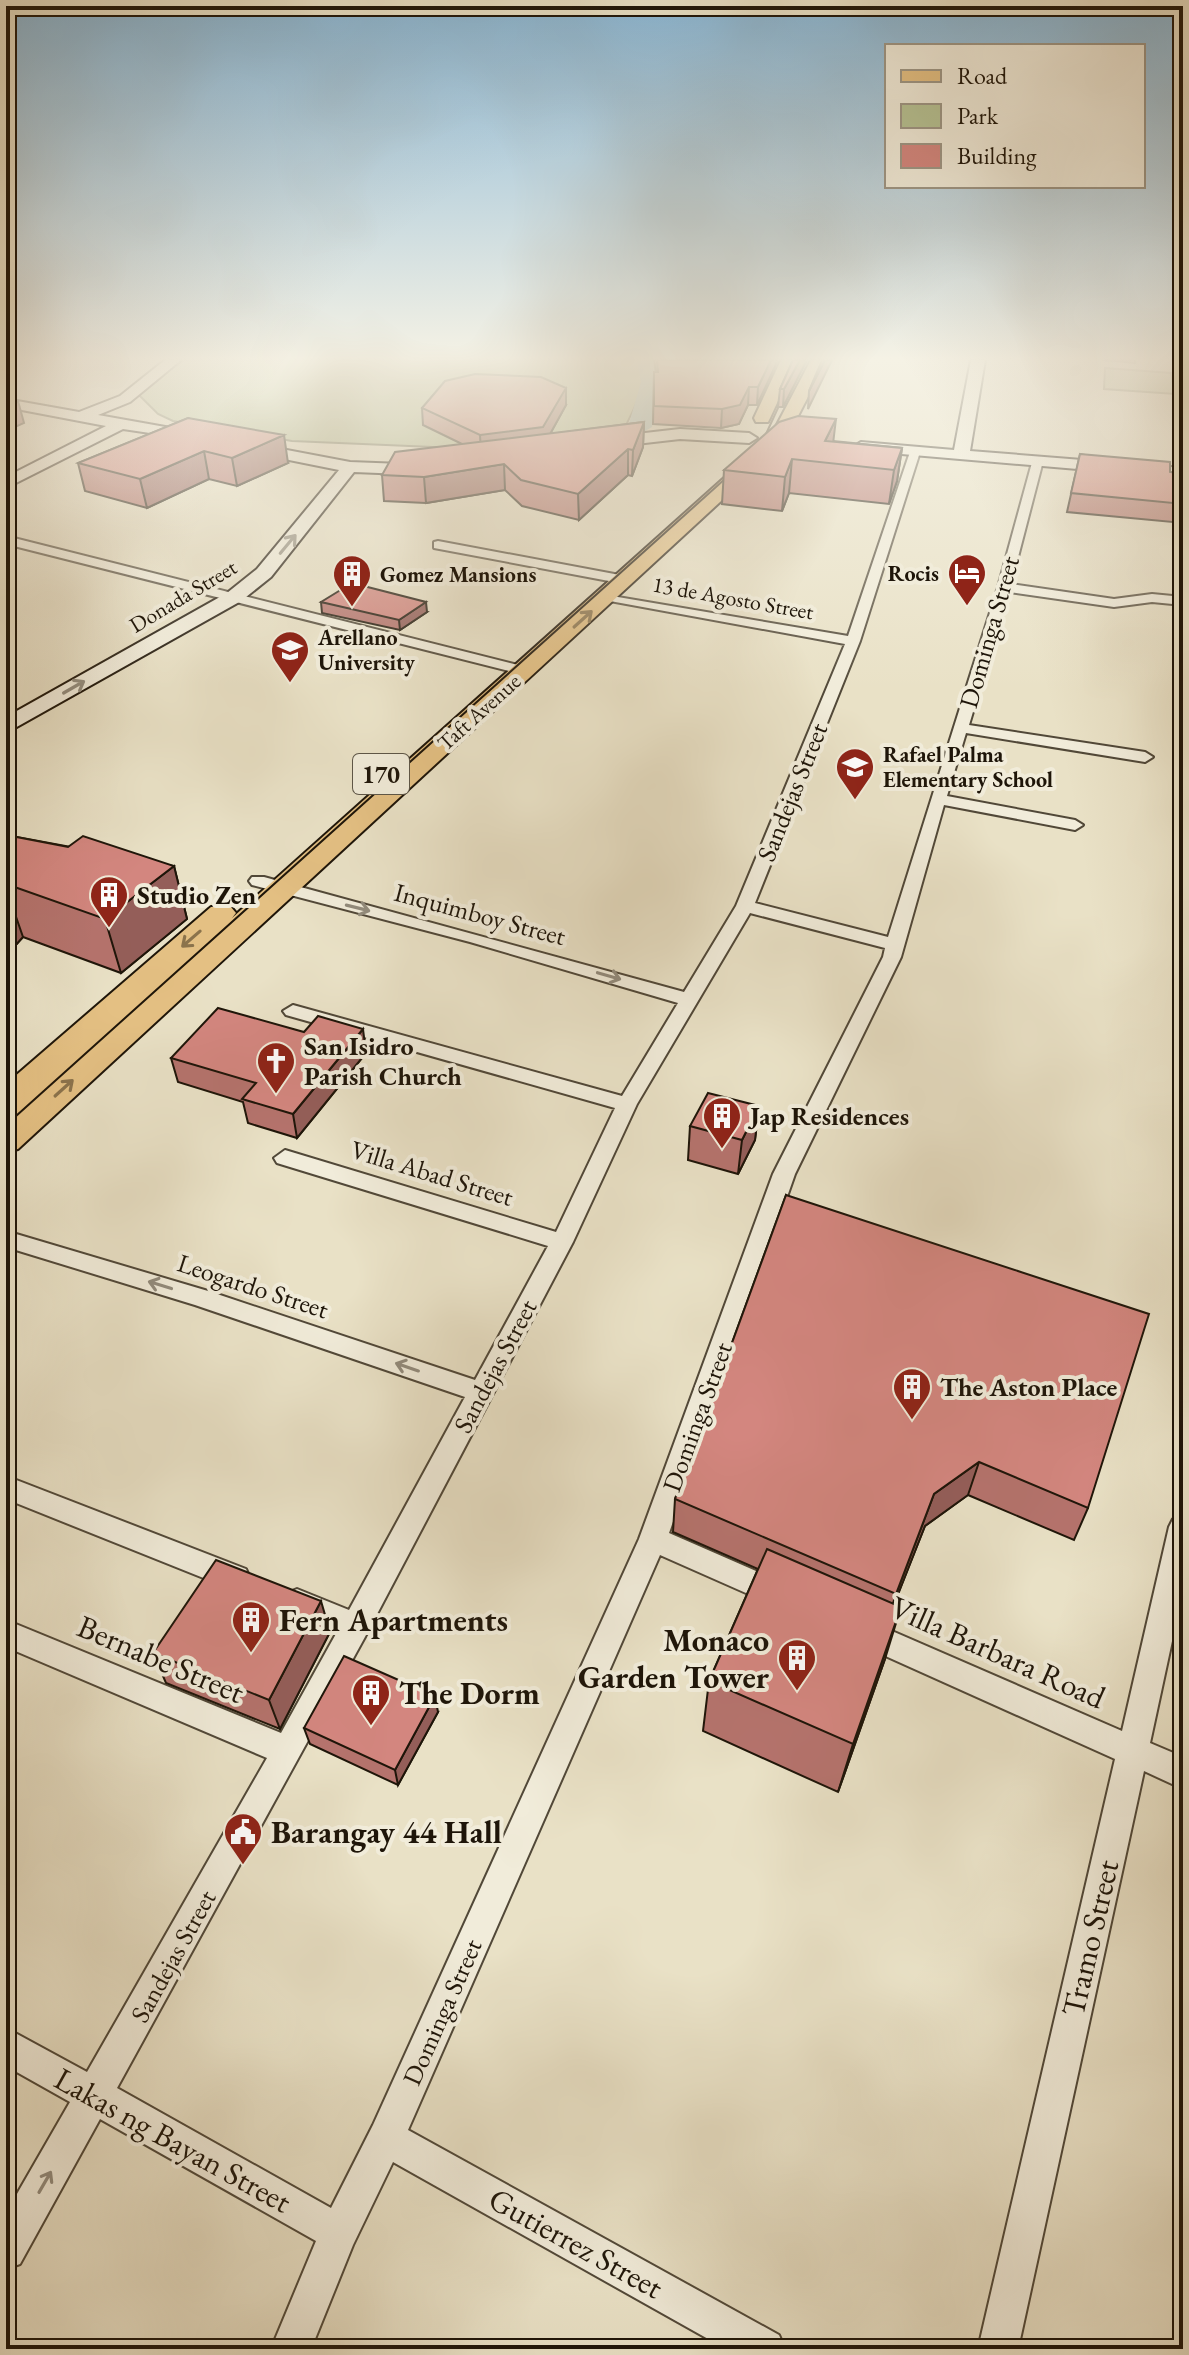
<svg xmlns="http://www.w3.org/2000/svg" width="1189" height="2355" viewBox="0 0 1189 2355" font-family="'EB Garamond',serif">
<rect width="100%" height="100%" fill="#e9e1c6"/>
<filter id="stains"><feTurbulence type="fractalNoise" baseFrequency=".0025" numOctaves="4"/><feColorMatrix values="0 0 0 0 .2 0 0 0 0 .09 0 0 0 0 .02 0 0 0 .5 -.17"/></filter>
<radialGradient id="worn" r=".72"><stop offset=".6" stop-color="#630" stop-opacity="0"/><stop offset="1" stop-color="#630" stop-opacity=".3"/></radialGradient>
<path fill="#b6c395" stroke="#6a6c4f" stroke-width="2" d="M182,360H641C648,385 635,407 624,429L480,449L292,441L173,421L158,414L139,395Z
M1105,368L1171,373L1175,394L1104,389Z"/>
<g fill="none" stroke-linecap="round" stroke-linejoin="round">
<path fill="#9abcbc" fill-rule="evenodd" d="M637,360H659L663,382L652,427L640,434L628,427L641,382Z"/>
<defs>
<path id="street" d="M915,449L920,452L860,641L755,903L888,937L998,587L1033,459L1043,461L1011,584L1114,599L1152,594L1183,597V605L1152,602L1114,607L1009,592L969,725L1145,752L1153,757L1145,762L966,733L947,796L1075,820L1083,825L1075,830L944,805L901,957L795,1174L669,1533L790,1586L794,1595L790,1604L780,1608L660,1555L408,2130L779,2335L785,2349H726L393,2162L353,2245L311,2349H271L316,2241L100,2119L20,2264L6,2269V2213L70,2102L6,2066V2028L87,2072L267,1758L6,1647V1620L281,1733L337,1632L287,1611L283,1602L287,1593L297,1589L349,1610L465,1397L195,1305L6,1247V1231L208,1291L475,1380L548,1246L277,1163L274,1158L285,1150L556,1232L615,1108L286,1015L283,1011L293,1005L622,1096L678,1003L470,942L252,885L249,881L252,877H264L684,992L736,906L845,644L599,599L606,595L848,636L910,452ZM750,913L885,948L883,957L773,1174L639,1539L373,2125L331,2208L117,2088L366,1635L573,1242L637,1104Z
M6,536L530,668L532,671L525,675L6,544Z
M438,541L625,576L631,580L625,584L434,548V542Z
M6,1476L246,1569L250,1578L246,1587L236,1591L6,1499Z
M1183,1515V1590L1150,1743L1183,1757V1789L1144,1771L1018,2349H978L1115,1759L852,1641L848,1631L852,1621L862,1618L1122,1731L1169,1527L1173,1519Z"/>
<path id="secondary" d="M165,360H181L130,402L98,415L199,433L204,435V441L123,429L6,488V477L106,426L6,407V399L79,412L120,396Z
M971,360H985L970,451L1183,468V478L855,450L853,447L861,442L954,450Z
M680,429L749,433L757,438L749,443L680,439L601,448L593,443L601,438Z
M245,442L350,462L428,465L436,470L428,475L354,472L271,577L241,601L6,733V717L227,593L257,569L339,470L239,450L237,447Z"/>
<path id="primary" d="M781,360H797L770,418L768,422H756L754,418Z
M811,360H827L784,443L18,1149L6,1152V1120L17,1110L6,1113V1084L211,907H231L236,913L232,918L771,436Z"/>
</defs>
<use href="#street" stroke="#514838" stroke-width="4"/>
<use href="#secondary" stroke="#1e1509" stroke-width="4"/>
<use href="#primary" stroke="#1e1509" stroke-width="4"/>
<use href="#street" fill="#f1ecda" fill-rule="evenodd"/>
<use href="#secondary" fill="#f1ecda" fill-rule="evenodd"/>
<use href="#primary" fill="#e4c083" fill-rule="evenodd"/>
<path stroke="#1e1509" stroke-width="2" d="M6,1125L746,460L766,434L800,360"/>
</g>
<path fill="#b5736d" stroke="#1e1509" stroke-width="2" d="M654,360H778L757,405H748L739,424L721,428L653,424L654,372H656Z
M793,360H807L783,407H778L780,389Z
M1103,360H1135V363Z
M566,405L550,434L644,422L643,447L632,476L628,475L579,520L522,506L505,490L426,503L384,501L382,475L462,444L423,425L422,408Z
M188,418L288,463L237,486L209,479L147,508L85,491L78,463Z
M833,441L902,448L897,481L889,504L789,493L782,511L722,504L724,470Z
M1080,454L1170,472L1183,474V523L1067,512Z
M321,602L427,612L400,630L322,613Z
M6,835L174,866L187,919L121,973L23,937L14,947L6,945Z
M366,1053L297,1138L248,1123L243,1102L178,1082L171,1058Z
M759,1106L755,1140L738,1174L688,1160L690,1126Z
M786,1195L1088,1508L1074,1540L968,1495L925,1526L894,1604L885,1659L838,1792L703,1731L709,1681L758,1569L673,1532L675,1499Z
M330,1632L280,1729L166,1683L153,1653Z
M438,1712L398,1785L310,1744L304,1728Z"/>
<path fill="#945e59" stroke="#1e1509" stroke-width="2" d="M771,360H778L757,405L758,387Z
M800,360H807L783,407L784,389Z
M825,360H832L808,409L809,391Z
M749,387L748,405L739,424L721,428L722,409Z
M566,388V405L544,445L481,453L480,435Z
M18,401L24,423L6,431V407Z
M836,419L832,452L825,441Z
M644,422L643,447L632,476L633,450Z
M284,435L288,463L237,486L232,458Z
M902,448L897,481L889,504L894,470Z
M628,449V475L579,520L578,494Z
M204,451L209,479L147,508L140,479Z
M792,459L789,493L782,511L785,477Z
M504,464L505,490L426,503L424,477Z
M426,602L427,612L400,630L399,620Z
M174,866L187,919L121,973L105,919Z
M6,888L23,937L14,947L6,925Z
M6,1004L16,1032L6,1044Z
M363,1029L366,1053L297,1138L293,1114Z
M759,1106L755,1140L738,1174L742,1140Z
M979,1462L968,1495L925,1526L886,1625L896,1594L934,1494Z
M321,1601L330,1632L280,1729L269,1700Z
M901,1607L885,1659L838,1792L853,1744Z
M435,1696L438,1712L398,1785L395,1770Z"/>
<path fill="#d3867f" stroke="#1e1509" stroke-width="2" d="M657,360H771L758,387H749L740,405L722,409L654,406V372H658Z
M793,360H800L784,389H780Z
M822,360H825L809,391Z
M475,374L541,377L566,388L543,427L480,435L422,408L445,381Z
M6,399L18,401L6,407Z
M798,416L836,419L825,441L902,448L894,470L792,459L785,477L724,470L779,422Z
M188,418L284,435L232,458L204,451L140,479L78,463Z
M644,422L633,450L628,449L578,494L521,480L504,464L424,477L382,475L395,452Z
M1080,454L1170,462V472L1183,474V504L1071,493Z
M352,583L426,602L399,620L321,602Z
M6,835L68,847L83,836L174,866L105,919L6,884Z
M218,1008L304,1032L318,1016L363,1029L293,1114L242,1099L256,1083L171,1058Z
M708,1093L759,1106L742,1140L690,1126Z
M786,1195L1149,1314L1088,1508L979,1462L934,1494L896,1594L675,1499Z
M767,1549L901,1607L853,1744L709,1681Z
M216,1560L321,1601L269,1700L153,1653Z
M344,1656L435,1696L395,1770L304,1728Z"/>
<defs><path id="oneway-shaft" d="M-6 0H5M1.5-3L5.5 0L1.5 3" fill="none" stroke-width="1.6" stroke-linecap="round" stroke-linejoin="round" transform="scale(2)"/></defs>
<g stroke="#928b7c">
<use href="#oneway-shaft" transform="translate(288 544) rotate(-50)"/>
<use href="#oneway-shaft" transform="translate(74 687) rotate(-30)"/>
<use href="#oneway-shaft" transform="translate(358 908) rotate(14)"/>
<use href="#oneway-shaft" transform="translate(609 976) rotate(16)"/>
<use href="#oneway-shaft" transform="translate(160 1285) rotate(-163)"/>
<use href="#oneway-shaft" transform="translate(407 1367) rotate(-161)"/>
<use href="#oneway-shaft" transform="translate(45 2182) rotate(-60)"/>
</g>
<g stroke="#8b734c">
<use href="#oneway-shaft" transform="translate(583 619) rotate(-42)"/>
<use href="#oneway-shaft" transform="translate(191 939) rotate(139)"/>
<use href="#oneway-shaft" transform="translate(64 1088) rotate(-42)"/>
</g>
<linearGradient id="sky" x2="0" y2="1"><stop stop-color="#89b7d6"/><stop offset="0.52" stop-color="#f5f2e5"/><stop offset="1" stop-color="#f5f2e5" stop-opacity="0"/></linearGradient>
<rect width="1189" height="690" fill="url(#sky)"/>
<defs>
<symbol id="hotel-pin" viewBox="-11 -11 22 30"><path d="M0 17L-7.5 6A9.5 9.5 0 1 1 7.5 6Z" fill="#8f2418" stroke="#f1ecda"/><path d="M-6-4.5h1.5V1H6V5H4.5V3h-9V5H-6ZM-4 0a1.8 1.8 0 1 1 3.6 0ZM.5 0V-2.5h3Q6-2.5 6 0Z" fill="#fff"/></symbol>
<symbol id="building-pin" viewBox="-11 -11 22 30"><path d="M0 17L-7.5 6A9.5 9.5 0 1 1 7.5 6Z" fill="#8f2418" stroke="#f1ecda"/><path d="M-4-6H4V6H1V3H-1V6H-4ZM-2.5-4.3h1.7v1.8h-1.7ZM.8-4.3h1.7v1.8H.8ZM-2.5-1h1.7V.8h-1.7ZM.8-1h1.7V.8H.8Z" fill="#fff"/></symbol>
<symbol id="university-pin" viewBox="-11 -11 22 30"><path d="M0 17L-7.5 6A9.5 9.5 0 1 1 7.5 6Z" fill="#8f2418" stroke="#f1ecda"/><path d="M0-5L7-2L0 1L-7-2ZM-4 1L0 2.5L4 1V4Q0 6-4 4Z" fill="#fff"/></symbol>
<symbol id="school-pin" viewBox="-11 -11 22 30"><path d="M0 17L-7.5 6A9.5 9.5 0 1 1 7.5 6Z" fill="#8f2418" stroke="#f1ecda"/><path d="M0-5L7-2L0 1L-7-2ZM-4 1L0 2.5L4 1V4Q0 6-4 4Z" fill="#fff"/></symbol>
<symbol id="church-pin" viewBox="-11 -11 22 30"><path d="M0 17L-7.5 6A9.5 9.5 0 1 1 7.5 6Z" fill="#8f2418" stroke="#f1ecda"/><path d="M-1.2-6h2.4v3.5h3.3v2.4h-3.3V6h-2.4V-.1h-3.3v-2.4h3.3Z" fill="#fff"/></symbol>
<symbol id="civic-pin" viewBox="-11 -11 22 30"><path d="M0 17L-7.5 6A9.5 9.5 0 1 1 7.5 6Z" fill="#8f2418" stroke="#f1ecda"/><path d="M-.6-6.5H3V-4.5H.6V-3L4-1V1h2V6H-6V1h2V-1L-.6-3ZM-1.2 2.5V6h2.4V2.5Z" fill="#fff"/></symbol>
</defs>
<g fill-rule="evenodd">
<use href="#hotel-pin" x="945" y="551" width="44" height="60"/>
<use href="#building-pin" x="330" y="552" width="44" height="60"/>
<use href="#university-pin" x="268" y="628" width="44" height="60"/>
<use href="#school-pin" x="833" y="745" width="44" height="60"/>
<use href="#building-pin" x="87" y="873" width="44" height="60"/>
<use href="#church-pin" x="254" y="1039" width="44" height="60"/>
<use href="#building-pin" x="700" y="1094" width="44" height="60"/>
<use href="#building-pin" x="890" y="1365" width="44" height="60"/>
<use href="#building-pin" x="229" y="1598" width="44" height="60"/>
<use href="#building-pin" x="775" y="1636" width="44" height="60"/>
<use href="#building-pin" x="349" y="1671" width="44" height="60"/>
<use href="#civic-pin" x="221" y="1810" width="44" height="60"/>
</g>
<g text-anchor="middle" dominant-baseline="central" stroke-width="8" stroke-linejoin="round" paint-order="stroke">
<g font-size="22" font-weight="bold" fill="#1e1509" stroke="#f1ecda" text-anchor="start">
<text x="939" y="573" text-anchor="end">Rocis</text>
<text x="380" y="574">Gomez Mansions</text>
<text x="318" y="637">Arellano<tspan x="318" dy="25">University</tspan></text>
<text x="883" y="754">Rafael Palma<tspan x="883" dy="25">Elementary School</tspan></text>
</g>
<g font-size="22" fill="#1e1509" stroke="#f1ecda">
<text transform="translate(183 596) rotate(-31)">Donada Street</text>
<text transform="translate(733 598) rotate(10)">13 de Agosto Street</text>
<text transform="translate(479 712) rotate(-42)">Taft Avenue</text>
</g>
<rect fill="#f1ecda" stroke="#5d5648" stroke-width="2" x="353" y="754" width="56" height="40" rx="6"/>
<g font-size="24" font-weight="bold" fill="#1e1509">
<text x="381" y="774">170</text>
</g>
<g font-size="26" fill="#1e1509" stroke="#f1ecda">
<text transform="translate(989 632) rotate(-74)">Dominga Street</text>
<text transform="translate(792 792) rotate(-68)">Sandejas Street</text>
<text transform="translate(480 914) rotate(15)">Inquimboy Street</text>
<text transform="translate(432 1173) rotate(17)">Villa Abad Street</text>
<text transform="translate(253 1286) rotate(18)">Leogardo Street</text>
<text transform="translate(495 1366) rotate(-62)">Sandejas Street</text>
<text transform="translate(697 1417) rotate(-70)">Dominga Street</text>
<text transform="translate(173 1956) rotate(-61)">Sandejas Street</text>
<text transform="translate(442 2012) rotate(-66)">Dominga Street</text>
</g>
<g font-size="26" font-weight="bold" fill="#1e1509" stroke="#f1ecda" text-anchor="start">
<text x="137" y="895">Studio Zen</text>
<text x="304" y="1046">San Isidro<tspan x="304" dy="30">Parish Church</tspan></text>
<text x="750" y="1116">Jap Residences</text>
<text x="940" y="1387">The Aston Place</text>
</g>
<g font-size="32" font-weight="bold" fill="#1e1509" stroke="#f1ecda" text-anchor="start">
<text x="279" y="1620">Fern Apartments</text>
<text x="769" y="1640" text-anchor="end">Monaco<tspan x="769" dy="37">Garden Tower</tspan></text>
<text x="399" y="1693">The Dorm</text>
<text x="271" y="1832">Barangay 44 Hall</text>
</g>
<g font-size="32" fill="#1e1509" stroke="#f1ecda">
<text transform="translate(998 1652) rotate(24)">Villa Barbara Road</text>
<text transform="translate(161 1659) rotate(23)">Bernabe Street</text>
<text transform="translate(1090 1938) rotate(-77)">Tramo Street</text>
<text transform="translate(173 2140) rotate(29)">Lakas ng Bayan Street</text>
<text transform="translate(576 2243) rotate(29)">Gutierrez Street</text>
</g>
</g>
<rect width="1189" height="2355" fill="none" stroke="#e9e1c6" stroke-width="32"/>
<rect x="8" y="8" width="1173" height="2339" fill="none" stroke="#1e1509" stroke-width="4"/>
<rect x="16" y="16" width="1157" height="2323" fill="none" stroke="#1e1509" stroke-width="2"/>
<rect x="885" y="44" width="260" height="144" fill="#f1ecda" stroke="#9d9686" stroke-width="2"/>
<rect x="901" y="70" width="40" height="12" fill="#e4c083" stroke="#9d9686" stroke-width="2"/>
<text x="957" y="84" font-size="24" fill="#1e1509">Road</text>
<rect x="901" y="104" width="40" height="24" fill="#b6c395" stroke="#9d9686" stroke-width="2"/>
<text x="957" y="124" font-size="24" fill="#1e1509">Park</text>
<rect x="901" y="144" width="40" height="24" fill="#d3867f" stroke="#9d9686" stroke-width="2"/>
<text x="957" y="164" font-size="24" fill="#1e1509">Building</text>
<rect width="100%" height="100%" filter="url(#stains)"/>
<rect width="100%" height="100%" fill="url(#worn)"/>
</svg>
